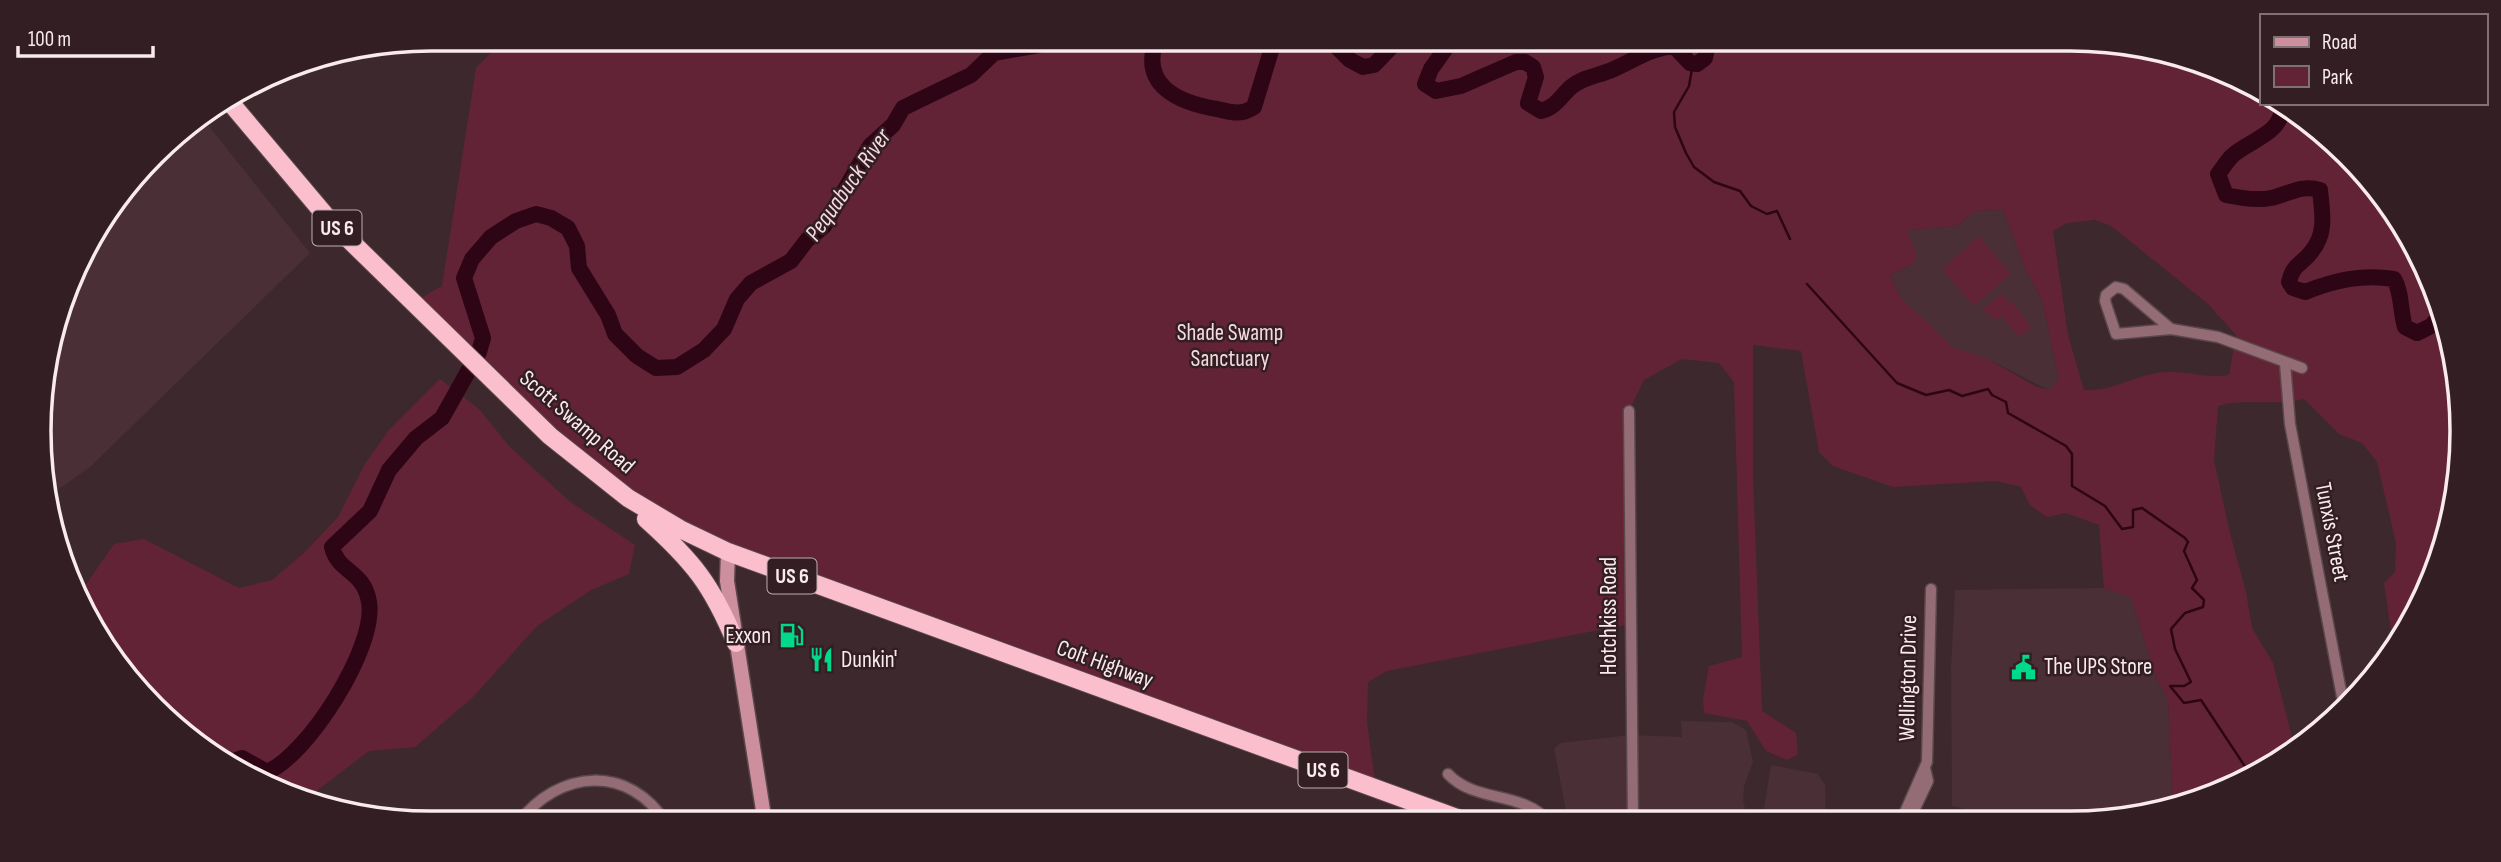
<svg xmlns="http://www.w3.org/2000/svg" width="2501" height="862" viewBox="0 0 2501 862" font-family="'Sofia Sans Condensed',sans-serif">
<rect width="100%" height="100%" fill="#3c282d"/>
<path fill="#4a2f36" d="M190,125H208L310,253L90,467L49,496L42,380L79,257L172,136Z
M2003,210L2025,268L2042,300L2059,379L2050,391L1988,359L1954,349L1900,297L1890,275L1911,265L1906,230L1957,226L1974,211Z
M2104,588L2131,597L2157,680L2168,698L2173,805L2121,820H1987L1986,815L1952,806L1951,668L1955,590Z
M1681,721L1732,722L1746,730L1753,762L1744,786L1743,800L1748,821H1568L1554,749L1560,743L1630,735L1682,737Z
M1771,765L1818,774L1825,785L1826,821H1762Z"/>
<path fill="#632337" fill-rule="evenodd" d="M505,39H2070L2171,52L2261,96V103H2276L2309,119L2410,234L2459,379L2449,532L2410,628L2403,636L2391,631L2384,583L2395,572L2396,543L2377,462L2362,443L2339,434L2304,399C2275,407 2247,397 2218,406L2214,460L2230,533L2246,592L2252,628L2273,663L2295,749L2243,783L2201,793V796L2173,805L2168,698L2157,680L2131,597L2104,588L2099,525L2066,513L2047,517L2030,505L2021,487L1996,481L1893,487L1833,466L1819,452L1801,351L1753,345V477L1762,711L1796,733L1798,754L1787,760L1766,751L1747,721L1704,713L1703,699L1709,666L1742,657L1734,382L1719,363L1682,359L1644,380L1629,411L1630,624L1387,671L1368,682L1367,722L1376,789L728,552L628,498L412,303L442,286L476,68ZM2003,210L2025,268L2042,300L2059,379L2050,390L2037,387L1988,359L1954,348L1900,297L1890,275L1911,265L1917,256L1907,230L1957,226L1974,211ZM2095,220L2111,226L2207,303L2236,335L2229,375C2203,379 2193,371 2169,372C2139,372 2115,392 2084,390L2068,335L2053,231L2067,223Z
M1979,236L2011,274L1974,306L1942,269Z
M2001,294L2009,303L2012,301L2031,327L2019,337L2001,316L1995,320L1983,309Z
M440,379L479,409L509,446L569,501L635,545L629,574L591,590L537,626L473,697L415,747L369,751L306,799L213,757L105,649L80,593L114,544L144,539L239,588L272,580L305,552L338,517L365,464L389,430Z"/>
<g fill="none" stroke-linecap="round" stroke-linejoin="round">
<path stroke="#2e0514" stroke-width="2.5" d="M1693,63L1689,86L1674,112L1675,127L1686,153L1694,167L1714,182L1740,191L1751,206L1767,214L1777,211L1790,239
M1807,284L1897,383L1926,395L1949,390L1962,396L1988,389L1992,395L2006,402L2008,413L2066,446L2072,454V486L2105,506L2122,529L2133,527V510L2142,508L2185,538L2188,542L2184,551L2197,580L2192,588L2204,600L2203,607L2185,613L2171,629L2175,649L2191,682L2184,686H2170L2184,703L2201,700L2252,777"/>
<path stroke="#2e0514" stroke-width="16" d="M1157,38C1138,86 1180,103 1217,109C1231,112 1241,116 1254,107L1271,51L1278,38
M1328,38L1350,60L1363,67L1374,65L1400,38
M1453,38L1431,69L1425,84L1436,91L1461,86L1516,62H1525L1533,67L1536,77L1528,103L1541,111C1556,107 1560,97 1571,87C1583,77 1597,76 1612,70C1633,61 1650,48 1674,46L1690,63L1697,64L1705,58L1708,43L1704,38
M2282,106C2283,134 2249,140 2232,156C2227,161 2223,168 2218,174L2226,195C2240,198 2256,201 2271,198C2289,194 2302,184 2320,190C2322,211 2327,233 2312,251C2301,266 2294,262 2289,282L2293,288L2305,292C2335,280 2362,274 2394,279C2402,292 2400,311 2405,327L2417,333L2431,326L2438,318
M227,764L242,758L267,772C307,756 377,647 369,602C364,570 338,573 332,547L370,511L389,470L416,438L442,418L479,352L483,338L464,278L472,259L491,237L516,221L536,214L551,218L568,228L577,246L579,268L608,315L615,334L637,356L656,368L677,367L704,350L724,329L737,299L751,283L791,261L807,240L824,226L870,146L893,125L903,108L971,75L994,53L1039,45L1053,38"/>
<defs>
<path id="minor" d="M2171,329L2124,289L2116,287L2106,295L2105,301L2116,334L2171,329L2218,337L2302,368
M2285,363L2290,424L2344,707
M1629,411L1633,821
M1448,774C1475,803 1523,791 1548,821
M1901,821L1927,762L1931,589
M1909,821L1928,781L1925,768
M518,823C559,769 629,764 666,823"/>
<path id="secondary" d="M728,552L727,581L765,823"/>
<path id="trunk" d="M229,101L331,222L550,436L628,498L680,529L728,552L1465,821
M646,519C693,561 712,585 736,643"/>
</defs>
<use href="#minor" stroke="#5a474c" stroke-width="13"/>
<use href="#secondary" stroke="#5a474c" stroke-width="17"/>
<use href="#trunk" stroke="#5a474c" stroke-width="20"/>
<use href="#minor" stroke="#946c76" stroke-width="10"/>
<use href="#secondary" stroke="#cd8e9e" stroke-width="14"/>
<use href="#trunk" stroke="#fabecd" stroke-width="18"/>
</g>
<defs>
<symbol id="fuel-bare" viewBox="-9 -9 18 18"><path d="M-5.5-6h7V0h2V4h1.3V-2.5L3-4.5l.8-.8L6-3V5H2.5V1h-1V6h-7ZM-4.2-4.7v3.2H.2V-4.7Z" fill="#00d98c" stroke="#321e23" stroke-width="2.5" paint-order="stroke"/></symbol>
<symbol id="restaurant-bare" viewBox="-9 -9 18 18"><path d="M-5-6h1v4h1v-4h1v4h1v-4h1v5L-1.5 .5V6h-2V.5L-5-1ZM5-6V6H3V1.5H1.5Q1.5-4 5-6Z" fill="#00d98c" stroke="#321e23" stroke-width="2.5" paint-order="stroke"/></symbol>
<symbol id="civic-bare" viewBox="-9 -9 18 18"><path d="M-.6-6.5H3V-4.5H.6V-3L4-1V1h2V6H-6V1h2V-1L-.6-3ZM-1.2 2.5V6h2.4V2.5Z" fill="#00d98c" stroke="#321e23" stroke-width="2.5" paint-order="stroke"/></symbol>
</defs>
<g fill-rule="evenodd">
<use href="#fuel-bare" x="774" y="618" width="35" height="35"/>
<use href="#restaurant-bare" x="804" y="642" width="35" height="35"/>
<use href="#civic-bare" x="2006" y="650" width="35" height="35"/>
</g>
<g text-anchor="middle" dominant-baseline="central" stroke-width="5" stroke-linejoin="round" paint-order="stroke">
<g fill="#321e23" stroke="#bdadb0" stroke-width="2">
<rect x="312.5" y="210.5" width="49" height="35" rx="5"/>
<rect x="767.5" y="558.5" width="49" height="35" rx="5"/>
<rect x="1298.5" y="752.5" width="49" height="35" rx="5"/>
</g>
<g font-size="21" font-weight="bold" fill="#f8eaed">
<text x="337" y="228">US 6</text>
<text x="792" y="576">US 6</text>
<text x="1323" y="770">US 6</text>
</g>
<g font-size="23" fill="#f4dbe0" stroke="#321e23">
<text x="1230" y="333">Shade Swamp<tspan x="1230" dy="26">Sanctuary</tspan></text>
</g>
<g font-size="23" fill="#f8eaed" stroke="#321e23">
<text transform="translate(577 422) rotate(41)">Scott Swamp Road</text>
<text transform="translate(2332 532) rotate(79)">Tunxis Street</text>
<text transform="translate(1609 616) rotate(-90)">Hotchkiss Road</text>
<text transform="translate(1105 664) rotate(20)">Colt Highway</text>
<text transform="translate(1908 678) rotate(-89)">Wellington Drive</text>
</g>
<g font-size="23" fill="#f8eaed" stroke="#321e23" text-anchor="start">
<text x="771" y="636" text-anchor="end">Exxon</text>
<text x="841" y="660">Dunkin'</text>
<text x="2044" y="667">The UPS Store</text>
</g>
<g font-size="24" font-style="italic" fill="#f5dbe1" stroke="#321e23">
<text transform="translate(848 185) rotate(-55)">Pequabuck River</text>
</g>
</g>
<path d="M0 0H2501V862H0ZM431 51H2070A380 380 0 0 1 2450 431V431A380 380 0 0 1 2070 811H431A380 380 0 0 1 51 431V431A380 380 0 0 1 431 51Z" fill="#321e23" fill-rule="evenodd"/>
<path fill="none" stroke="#f8eaed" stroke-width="3.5" d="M431 51H2070A380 380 0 0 1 2450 431V431A380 380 0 0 1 2070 811H431A380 380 0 0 1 51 431V431A380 380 0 0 1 431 51Z"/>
<rect x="2260" y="14" width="228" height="91" fill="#321e23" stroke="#817074" stroke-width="2"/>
<rect x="2274" y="37" width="35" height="10" fill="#cd8e9e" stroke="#817074" stroke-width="2"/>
<text x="2322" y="49" font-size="21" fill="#f8eaed">Road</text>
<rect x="2274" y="66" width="35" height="21" fill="#632337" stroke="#817074" stroke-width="2"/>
<text x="2322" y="84" font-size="21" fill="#f8eaed">Park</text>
<path d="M18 46v10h135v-10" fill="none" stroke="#f8eaed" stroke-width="3.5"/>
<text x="28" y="46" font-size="21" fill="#f8eaed" stroke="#321e23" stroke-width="5" paint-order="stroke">100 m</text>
</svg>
